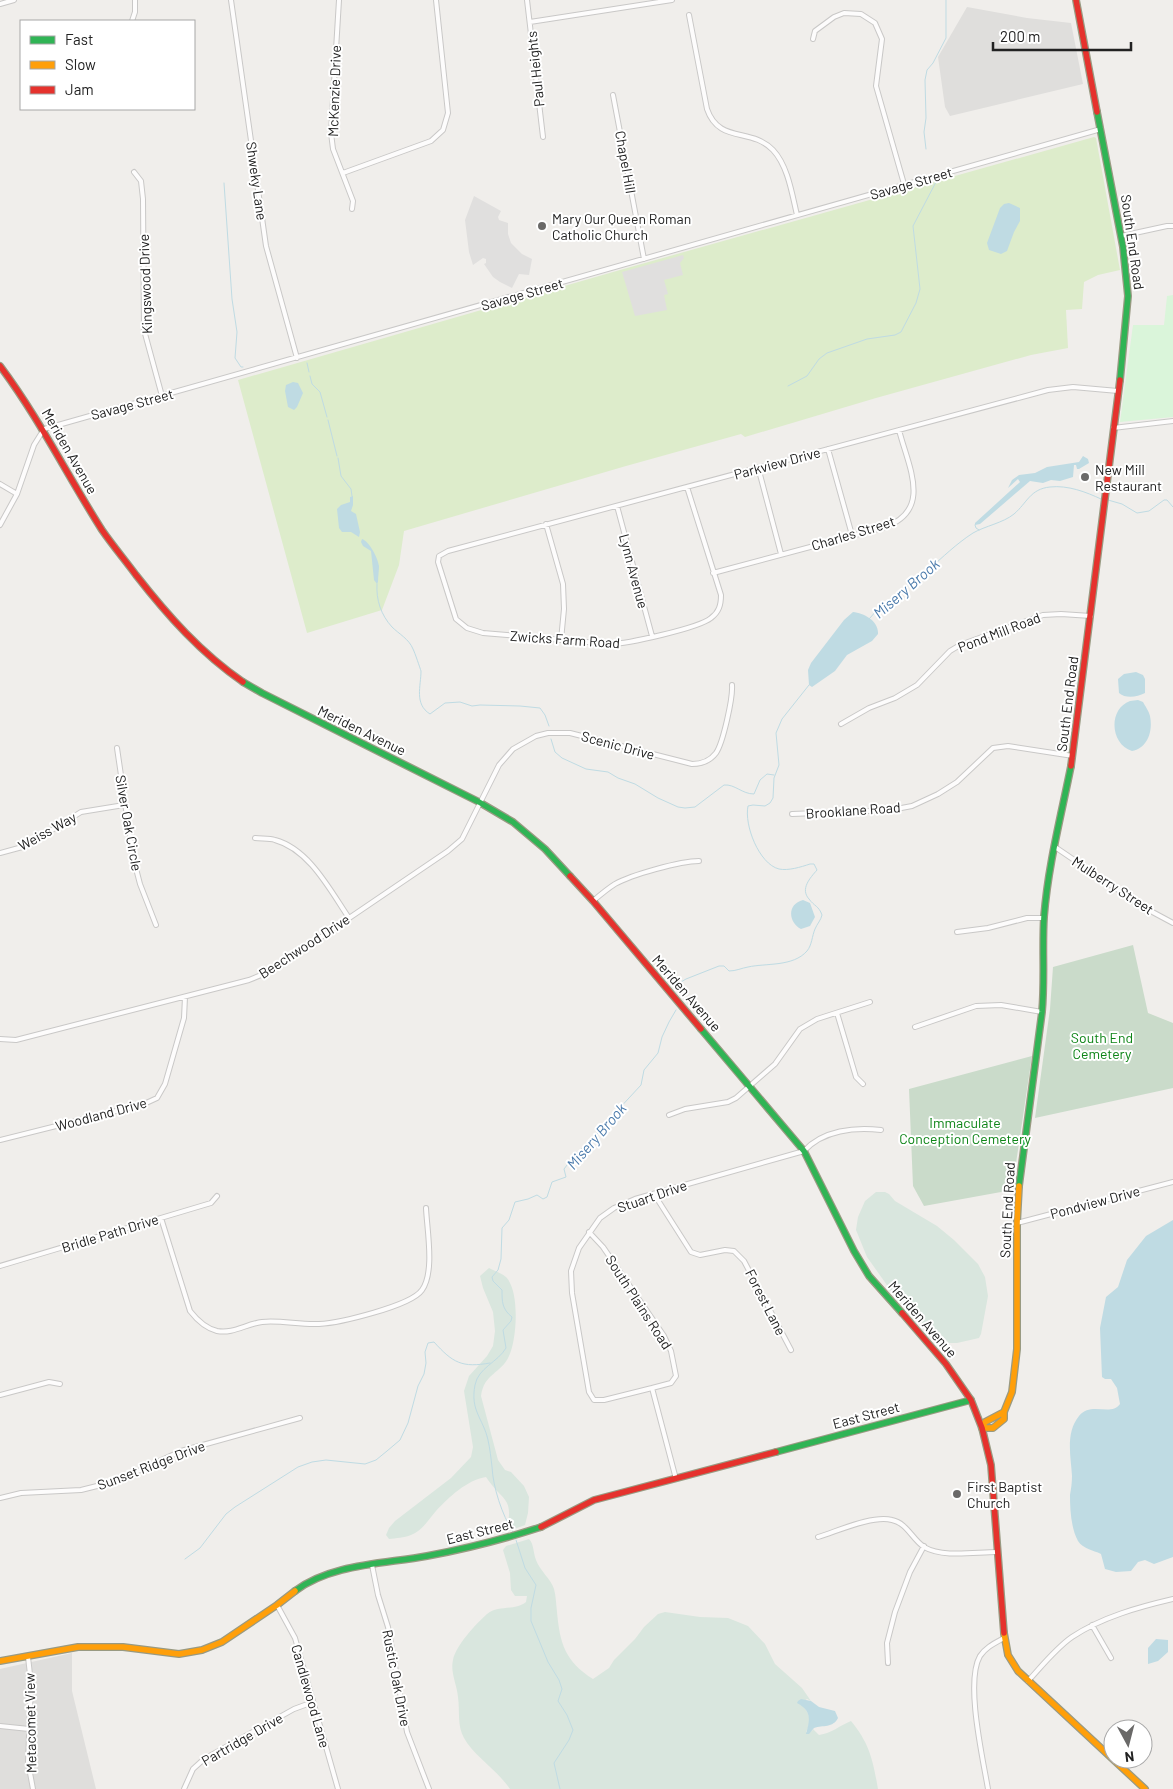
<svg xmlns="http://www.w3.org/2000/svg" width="1173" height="1789" viewBox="0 0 1173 1789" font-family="Barlow,sans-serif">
<rect width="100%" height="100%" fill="#f0eeeb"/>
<path fill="#dfdedc" d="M967,7L1027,18L1071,23L1083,84L950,116L945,107L938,57Z
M72,1653V1691L96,1789H0V1669Z"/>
<path fill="#ddeccb" d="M1094,137L1096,138L1120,270L1098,275L1084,282L1082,309L1066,310L1068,348L1031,355L876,398L745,437L741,434L626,466L404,531L399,565L382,610L307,633L238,380L620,270Z"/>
<path fill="#d9e6de" d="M876,1192H885L889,1194L895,1201L937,1226L954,1240L978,1264L985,1277L988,1296L981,1334L979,1338L957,1343H949L936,1330L920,1322L894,1295L867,1257L856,1230L858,1217L865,1201Z
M489,1268C494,1271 502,1273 506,1277C520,1291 517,1339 509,1356C501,1374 484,1373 481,1396L498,1460L505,1470L511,1472L524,1486L529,1497L528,1513L525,1525L506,1532C515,1496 503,1503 486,1477C467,1480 449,1497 436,1511C429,1519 422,1531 411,1535C404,1538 396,1538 389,1539L386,1535L389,1528L395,1521L451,1478L471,1457L473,1447L464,1391L469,1376L487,1356L493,1346L495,1331L493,1312L483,1288L480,1276Z
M529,1539C534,1544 533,1552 536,1560C540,1571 551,1579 554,1589C556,1596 556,1604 557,1612C560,1644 565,1661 593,1679L609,1668L614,1660L635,1639L644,1627L658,1614L665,1612L700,1617L728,1618L748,1626L765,1644L775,1664L802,1688L811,1701L807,1699L801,1704C810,1713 812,1721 806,1732L812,1731L813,1729L819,1735C832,1733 839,1726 851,1721C870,1744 873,1761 878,1789H510C498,1771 473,1755 464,1738C457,1726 460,1711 458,1697C457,1685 450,1672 453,1660C456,1645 476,1624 487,1614C498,1605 515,1611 526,1602L527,1596H515L511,1590L510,1573L503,1550L506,1546Z"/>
<path fill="#cadbca" d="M1133,945L1148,1013L1173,1023V1088L1035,1118L1050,1009L1053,967Z
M1032,1056L1012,1190L924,1206L913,1186L909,1089Z"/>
<path fill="#daf5da" d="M1173,295V417L1120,422L1133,325H1164L1167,296Z"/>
<path fill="#e0dfde" d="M474,196L501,211L498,217L499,220L508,223V234L511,243L522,254L532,259L529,275L519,274L512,288L500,282L493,277L484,264L486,263V259L483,258L473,265L469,252L465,220Z
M683,255L684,258L680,263L683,275L664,280L668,294L664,295L667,310L635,316L622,272Z"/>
<path fill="#bfdbe3" d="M1009,203L1020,208V221L1014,232L1007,251L1001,254L989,250L987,243L1000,208L1004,204Z
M293,382L298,383L303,393L297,407L294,410L288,407L285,391L286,385Z
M1083,456L1088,459L1089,463L1079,469H1077L1076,465H1074L1073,477L1060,481L1051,480L1043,483L1030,481L980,524L975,525V523L1020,482L1018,479L1008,488L1012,480L1019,475L1035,473L1047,467L1079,462Z
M353,496V505L351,511L356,514L360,532L359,537L351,532H342L339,528L337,509L341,505L350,502V497Z
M362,539C369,541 378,558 379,566C379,571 378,576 378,582L377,584L374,580L371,551L363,546L361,542Z
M853,612C864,613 879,621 878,634L872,641L847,655L835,671L812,687L809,685L808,670L811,663L844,620Z
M1136,672L1143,675L1145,679V693C1137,697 1126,699 1119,693L1118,679L1124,674Z
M1130,701L1138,700L1143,702C1145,706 1149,711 1150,716C1153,731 1148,748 1132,751C1110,744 1108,709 1130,701Z
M803,900L810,903L815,917L810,926L801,929C788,922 787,904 803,900Z
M1173,1220V1557L1154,1564L1145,1560L1138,1562L1131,1571L1116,1572L1105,1569L1101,1554C1093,1550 1083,1549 1078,1541C1071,1528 1070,1510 1070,1495C1071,1489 1072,1483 1072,1476C1071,1457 1065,1433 1079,1416C1091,1401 1111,1417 1120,1404L1117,1388L1111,1379H1105L1102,1377L1100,1328L1106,1297L1118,1287L1127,1260L1146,1236Z
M1156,1639L1168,1640V1652L1158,1661L1148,1664V1648Z
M801,1699L811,1701L819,1707L835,1711L838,1718C833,1728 823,1725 814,1728L809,1734H806C810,1720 812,1711 797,1703L798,1701Z"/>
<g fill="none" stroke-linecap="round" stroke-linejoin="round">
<path stroke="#bfdbe3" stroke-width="1" d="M926,149L924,132L926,118L925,80L927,70L933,63L946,38V0
M224,183L232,299L237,332L235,358L241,367H243
M307,363L309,372
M310,376L312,384L320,392L327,417
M788,386L807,376L819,359L827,353L867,339L895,335L901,332L916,303L920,289L913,226L936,182
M328,420L337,456
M338,458L341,476L351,489L352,496
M1108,500L1122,504L1137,513L1149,511L1164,500H1167L1173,507
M975,525L976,528L979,530
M377,584C376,600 381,615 392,627C399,634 409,639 413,649C415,653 420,668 421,671C421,686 414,704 430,714L445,703L460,702L472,706L480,705L520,706L540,708L545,715L549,726
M869,619C885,599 910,587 928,570C943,557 956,544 973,533C985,526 1003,523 1014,514C1027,503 1030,489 1050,487C1068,485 1086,492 1101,499
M551,739L555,752L562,758L586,769L608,772L618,778L635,784L658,798L678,807L685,808L695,807L724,785C735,784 742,794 754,794L760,780L767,774L774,775
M679,989L681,982L686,979L719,966H724L729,971C736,971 742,968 748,967C766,963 793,967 807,951C812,945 812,936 815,929C817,924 821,920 822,915C819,906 814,906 809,899C800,889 810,878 817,870L814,864H810C801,867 788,871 779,869C759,864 744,825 748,806L753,805L765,806L770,803L773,798L774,778L779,765L776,733L782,719L809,685
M513,1532C502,1515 493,1487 492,1467C491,1458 490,1449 488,1440C483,1418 470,1411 475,1385C478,1368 498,1362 506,1348L503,1330L511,1321L512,1317C502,1309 502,1302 502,1290L493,1281L492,1277L498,1270L501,1259L502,1228L509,1220L515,1202L528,1199L537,1195L543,1199L547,1197L552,1182L566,1177L564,1169C569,1162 577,1153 583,1147C589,1140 599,1135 602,1126L610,1122L616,1112L641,1085L644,1070L658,1053L662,1037L669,1022L676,1010
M516,1540L525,1568L536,1585L531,1608V1621L548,1662L559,1680L562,1689L558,1701L567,1715L573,1730L569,1740L554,1763L560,1789
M185,1559L200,1548L226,1514L235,1507L298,1467L312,1462L326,1460L365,1464L376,1460L387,1451L400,1440L408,1423L418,1386L424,1374L426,1363L425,1352L428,1343L434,1342C453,1363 462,1368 490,1363"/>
<defs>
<path id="street" d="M231,0L266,246L297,358
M339,0L331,133L333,149L353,201L352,209
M527,0L543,137
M0,4L14,0
M689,15L707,109C719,144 751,127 773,150C788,166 792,194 797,215
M132,21L135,12V0
M530,22L672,0
M813,39L815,31L834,17L844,13L861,14L875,23L882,39L876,86L904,184
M613,95L644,259
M134,172L141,181L143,199L144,330L162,396
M343,173L431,141L443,130L448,113L436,0
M1121,236L1167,226H1173
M1113,428L1173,421
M828,449L852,535
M758,467L781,554
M0,484L17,494
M687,487L721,595C721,605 719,612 711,618C699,628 627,644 610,644L483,633L467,628L456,619L438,562L439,556L448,551L1048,390L1073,387L1118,391
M617,506L652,636
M546,524L563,584L564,609L561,640
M0,525L17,494L34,445L44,429L1101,129
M713,573L885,527C933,510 908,466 899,430
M841,724L869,708L895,698L917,685L950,651L960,645L1043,615L1061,614L1091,616
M117,748L133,857L140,884L156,925
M792,814L891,810L912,806L938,794L957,782L993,748L1008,746L1073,756
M255,838C261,839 269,838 275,840C309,849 330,890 349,918
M1055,847L1145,908L1173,923
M0,853L26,846L81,812L124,805
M593,901C600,895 607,889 615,884C631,875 680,861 699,861
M957,932L988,928L1027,918H1044
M837,1013L856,1077L863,1084
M915,1027L976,1006L1001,1005L1042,1012
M0,1039L16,1040L249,980L271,971L448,851L462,839L499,765L513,749L536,736L548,733H570L692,764C701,764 710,761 716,753C723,743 733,698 732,685
M669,1115L685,1109L728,1102L736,1098L775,1064L800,1029L817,1019L870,1002
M0,1140L144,1104L157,1098L165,1084L184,1018L185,997
M654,1194L691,1252L700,1255L725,1250L734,1251L744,1261L791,1350
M161,1218L190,1311C197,1320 205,1328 217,1331C233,1334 246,1324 262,1322C280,1320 300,1325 319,1324C339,1323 411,1306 422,1290C435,1272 427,1230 426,1208
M1017,1223L1173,1182
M589,1232L603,1247L664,1336L671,1351L676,1376L671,1383L652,1388L676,1479
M0,1266L211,1203L217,1196
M652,1388L604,1400H594L589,1392L572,1293L571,1271L579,1248L600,1218L614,1208L635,1199L804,1151C823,1130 855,1127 881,1130
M0,1395L49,1382L60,1384
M0,1498L21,1493L81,1490L101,1485L125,1477L181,1451L300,1418
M818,1537C838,1531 872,1515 892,1520C907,1523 912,1539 924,1547C943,1558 975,1552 997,1552
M372,1565L378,1595L388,1627L407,1732L429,1789
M277,1605L295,1638L338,1789
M1092,1625L1111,1658
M28,1657L31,1683L28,1762L33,1789
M888,1663L887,1643L895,1612L910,1572L924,1546
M1028,1681C1041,1667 1056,1648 1072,1637C1102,1617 1139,1607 1173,1599
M0,1726L29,1729
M184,1789L193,1769L204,1759L294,1709L313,1702
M988,1789C983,1759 965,1682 980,1656C986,1647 995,1643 1004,1638"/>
<path id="fast" d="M1097,112L1123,247L1128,296L1120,380
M243,682L262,693L479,802L513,822L545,849L570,876
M701,1029L804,1151L854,1251L869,1276L902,1313
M1019,1186L1042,1012C1045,980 1042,948 1044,917C1048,866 1061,816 1071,766
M776,1452L971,1400
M295,1591C331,1564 383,1564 427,1556C465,1549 504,1539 541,1527"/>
<path id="slow" d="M1004,1412L985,1422L982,1428H993L1004,1419V1412L1012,1392L1017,1349V1223L1019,1186
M1004,1633L1008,1655L1018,1671L1145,1789
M0,1661L78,1647H123L179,1654L202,1650L222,1642L277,1605L295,1591"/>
<path id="jam" d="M1076,0L1097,112
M0,366C39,418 67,475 102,530C113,546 125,560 136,575C168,616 201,653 243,682
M1071,766L1120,380
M570,876L593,901L701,1029
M902,1313L946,1364L971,1400L982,1428L991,1465L1004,1633
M541,1527L594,1500L776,1452"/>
</defs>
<use href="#street" stroke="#c9c8c7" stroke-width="6"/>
<use href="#fast" stroke="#999a82" stroke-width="8"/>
<use href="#slow" stroke="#999a82" stroke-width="8"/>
<use href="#jam" stroke="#999a82" stroke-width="8"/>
<use href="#street" stroke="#fdfcfc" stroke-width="4"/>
<use href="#fast" stroke="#30b455" stroke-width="5.5"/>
<use href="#slow" stroke="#ff9f0a" stroke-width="5.5"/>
<use href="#jam" stroke="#e5322d" stroke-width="5.5"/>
</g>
<g fill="#6a6968" stroke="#fff" stroke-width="2">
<circle cx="542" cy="226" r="5"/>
<circle cx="1085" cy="477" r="5"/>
<circle cx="957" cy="1494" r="5"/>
</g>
<g text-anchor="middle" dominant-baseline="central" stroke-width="4" stroke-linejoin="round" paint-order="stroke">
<g font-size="14" fill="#222" stroke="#fff">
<text transform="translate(535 69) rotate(-96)">Paul Heights</text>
<text transform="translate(334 91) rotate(-88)">McKenzie Drive</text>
<text transform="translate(626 162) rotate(80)">Chapel Hill</text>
<text transform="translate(257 181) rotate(82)">Shweky Lane</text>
<text transform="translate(911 183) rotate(-16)">Savage Street</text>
<text transform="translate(1133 242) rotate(82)">South End Road</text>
<text transform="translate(145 284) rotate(-92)">Kingswood Drive</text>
<text transform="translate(522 294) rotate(-16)">Savage Street</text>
<text transform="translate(132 404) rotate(-15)">Savage Street</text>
<text transform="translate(70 451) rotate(60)">Meriden Avenue</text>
<text transform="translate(777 463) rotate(-15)">Parkview Drive</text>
<text transform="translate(853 533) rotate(-17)">Charles Street</text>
<text transform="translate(634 571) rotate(75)">Lynn Avenue</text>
<text transform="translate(999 632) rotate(-21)">Pond Mill Road</text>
<text transform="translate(565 639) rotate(4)">Zwicks Farm Road</text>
<text transform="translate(1067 704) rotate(-83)">South End Road</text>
<text transform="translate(362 730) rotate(26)">Meriden Avenue</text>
<text transform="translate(618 745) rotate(15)">Scenic Drive</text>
<text transform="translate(853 810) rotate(-4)">Brooklane Road</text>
<text transform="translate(129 823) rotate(80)">Silver Oak Circle</text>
<text transform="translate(47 831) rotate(-29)">Weiss Way</text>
<text transform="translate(1113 885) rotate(33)">Mulberry Street</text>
<text transform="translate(304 946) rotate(-33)">Beechwood Drive</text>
<text transform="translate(687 993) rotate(49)">Meriden Avenue</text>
<text transform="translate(101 1114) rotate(-15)">Woodland Drive</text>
<text transform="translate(652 1196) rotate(-19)">Stuart Drive</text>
<text transform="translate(1095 1202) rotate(-15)">Pondview Drive</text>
<text transform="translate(1007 1210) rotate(-87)">South End Road</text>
<text transform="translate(110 1233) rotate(-17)">Bridle Path Drive</text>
<text transform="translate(639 1302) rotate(57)">South Plains Road</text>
<text transform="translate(766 1302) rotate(63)">Forest Lane</text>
<text transform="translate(923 1319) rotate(49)">Meriden Avenue</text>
<text transform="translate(866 1415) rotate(-15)">East Street</text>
<text transform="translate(151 1465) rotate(-21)">Sunset Ridge Drive</text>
<text transform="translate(480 1531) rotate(-14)">East Street</text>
<text transform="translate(397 1678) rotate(79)">Rustic Oak Drive</text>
<text transform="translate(311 1696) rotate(74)">Candlewood Lane</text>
<text transform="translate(30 1723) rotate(-91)">Metacomet View</text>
<text transform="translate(242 1739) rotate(-30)">Partridge Drive</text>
</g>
<g font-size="14" fill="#222" stroke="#fff" text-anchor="start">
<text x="552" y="218">Mary Our Queen Roman<tspan x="552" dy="16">Catholic Church</tspan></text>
<text x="1095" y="469">New Mill<tspan x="1095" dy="16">Restaurant</tspan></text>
<text x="967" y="1486">First Baptist<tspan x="967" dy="16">Church</tspan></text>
</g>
<g font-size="14" fill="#0c8416" stroke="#fff">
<text x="1102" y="1037">South End<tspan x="1102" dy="16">Cemetery</tspan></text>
<text x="965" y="1122">Immaculate<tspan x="965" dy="16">Conception Cemetery</tspan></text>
</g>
<g font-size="15" font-style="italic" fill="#4a7aab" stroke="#fff">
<text transform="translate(906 588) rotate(-41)">Misery Brook</text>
<text transform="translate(596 1136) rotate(-49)">Misery Brook</text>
</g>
</g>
<rect x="20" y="20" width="175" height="90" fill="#ffffff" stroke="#a7a7a7"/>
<rect x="30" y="36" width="25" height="8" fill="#30b455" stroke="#a7a7a7"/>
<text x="65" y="45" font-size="15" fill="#222222">Fast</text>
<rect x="30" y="61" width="25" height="8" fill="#ff9f0a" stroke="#a7a7a7"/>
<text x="65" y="70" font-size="15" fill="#222222">Slow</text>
<rect x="30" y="86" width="25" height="8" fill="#e5322d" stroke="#a7a7a7"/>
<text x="65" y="95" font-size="15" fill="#222222">Jam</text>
<g transform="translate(1128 1744) rotate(173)"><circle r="24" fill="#ffffff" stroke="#a7a7a7"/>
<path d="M0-4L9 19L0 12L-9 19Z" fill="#6a6968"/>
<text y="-8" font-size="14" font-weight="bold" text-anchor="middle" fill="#222222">N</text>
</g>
<path d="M993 42v8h138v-8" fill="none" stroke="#222222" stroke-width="2.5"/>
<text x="1000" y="42" font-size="15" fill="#222222" stroke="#ffffff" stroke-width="4" paint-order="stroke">200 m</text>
</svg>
